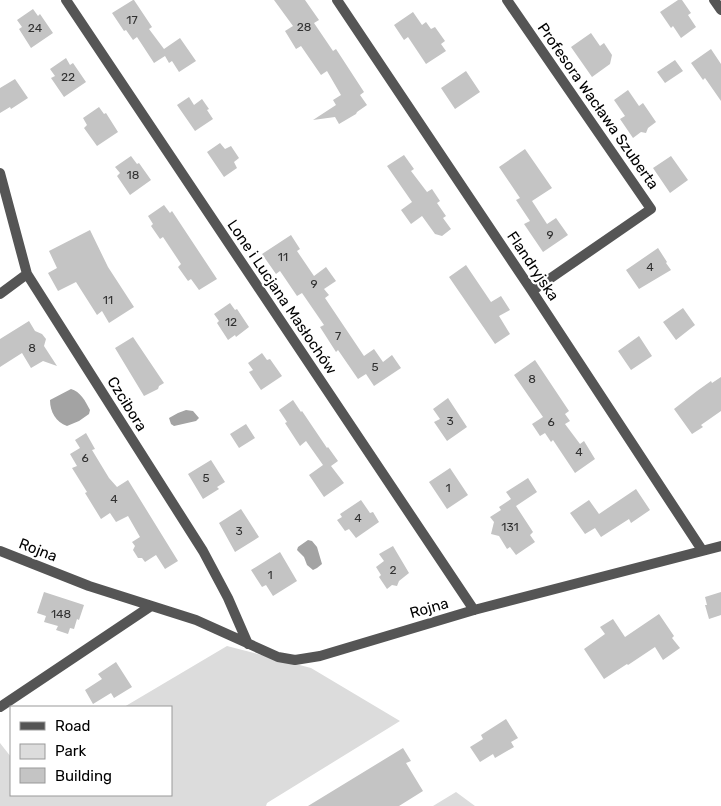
<svg xmlns="http://www.w3.org/2000/svg" width="721" height="806" viewBox="0 0 721 806" font-family="Rubik,sans-serif">
<rect width="100%" height="100%" fill="#fff"/>
<path fill="#dcdcdc" d="M227,646L311,668L400,721L267,803L266,806H0V743L11,757V795H171V707H124Z
M456,792L475,806H433Z"/>
<path fill="#a3a3a3" d="M71,389C80,391 86,402 90,410L89,414L79,421L67,426C56,422 50,412 50,400Z
M186,410L193,411L199,418L196,421L174,426L171,424L169,418L178,413Z
M308,540L312,541L317,547L322,564L317,568L313,570L307,565L304,557L297,550L298,547Z"/>
<path fill="#c4c4c4" d="M133,0H134L152,27L149,29L164,49L180,38L196,61L179,72L172,61L169,63L165,56L154,63L137,37L133,40L126,30L124,31L112,13Z
M274,0H305L319,20L314,23L333,51L336,49L364,92L360,95L367,105L357,112L356,114L339,124L335,117L313,120L336,105L333,100L341,95L327,71L321,75L301,46L296,49L285,31L293,26Z
M678,0H682L691,13L688,15L696,27L681,38L673,26L671,28L660,12Z
M33,9L38,16L40,14L53,33L31,48L19,29L22,27L17,20Z
M413,12L422,25L426,22L431,29L435,27L445,41L441,44L446,51L426,64L408,37L404,40L394,25Z
M591,33L600,46L604,43L612,55L610,64L592,77L571,47Z
M711,49L721,64V101L705,78L703,80L691,63Z
M66,58L70,65L73,63L86,82L64,97L51,78L55,76L50,69Z
M675,60L683,71L665,83L657,72Z
M466,71L480,92L455,109L441,88Z
M15,79L28,98L11,109L10,107L0,113V88Z
M628,90L639,106L643,103L656,122L648,128L646,133L641,132L633,138L620,119L625,116L614,100Z
M189,97L194,105L202,99L209,109L207,110L213,119L195,131L177,105Z
M99,107L104,114L106,113L118,132L97,146L84,128L87,125L83,118Z
M220,143L225,149L231,146L239,158L234,162L237,168L224,177L207,152Z
M525,149L552,188L532,201L547,224L556,218L568,235L543,252L524,224L530,221L516,200L520,198L499,167Z
M404,155L414,169L411,171L427,192L432,189L440,201L437,203L446,216L443,218L451,229L442,236L435,234L422,216L411,224L401,210L412,202L387,166Z
M131,156L137,164L139,163L151,180L130,195L117,176L120,173L115,167Z
M671,156L688,180L670,193L653,168Z
M164,205L170,213L172,211L217,279L199,290L191,279L188,281L178,267L181,264L163,237L160,239L151,226L153,224L148,216Z
M90,230L108,267L134,307L109,323L102,311L97,315L76,282L58,291L48,273L57,268L49,251Z
M291,235L300,249L297,251L314,276L326,267L336,281L324,289L329,295L325,298L364,356L374,349L383,362L392,355L401,368L374,386L366,374L358,379L338,350L336,352L320,327L324,325L302,293L297,296L280,271L276,274L262,254Z
M658,248L667,262L666,263L671,270L639,289L626,270Z
M466,265L491,302L501,296L510,310L499,316L510,334L495,344L449,277Z
M230,303L235,310L237,309L249,327L236,337L235,335L228,340L217,323L219,321L214,314Z
M683,308L695,325L676,340L663,322Z
M29,321L35,331L42,334L46,339L44,346L57,366L43,361L31,368L22,353L0,367V339Z
M639,336L652,356L631,370L618,351Z
M133,337L164,383L159,386L158,389L144,396L115,348Z
M262,353L267,360L270,359L282,376L261,390L249,372L253,370L248,363Z
M535,360L569,411L565,414L570,421L565,424L580,444L584,441L595,459L575,473L553,440L551,442L545,433L540,436L532,424L543,417L514,375Z
M721,377V411L701,425L703,427L692,434L674,409L697,391L711,381L712,383Z
M448,398L467,427L447,441L434,422L440,419L433,409Z
M293,400L301,412L302,411L327,448L328,447L338,461L331,466L344,483L324,497L309,475L323,465L306,441L300,446L285,423L287,422L279,410Z
M246,424L255,438L239,448L230,434Z
M86,433L95,449L92,450L109,478L117,487L128,480L178,561L165,569L156,555L145,562L142,558H138L133,550L135,546L132,542L140,537L128,516L116,522L110,513L101,519L85,493L87,492L72,468L77,466L70,454L80,448L75,440Z
M211,460L225,482L217,487L219,489L203,499L188,474Z
M450,468L468,495L447,509L429,482Z
M528,478L537,492L516,506L533,532L530,535L535,542L516,555L510,547L507,549L499,536L491,534L494,522L490,517L501,510L499,507L511,499L506,492Z
M636,489L650,510L631,523L629,519L601,537L595,528L585,534L570,513L589,500L599,514Z
M361,500L370,513L373,512L379,522L356,538L349,529L345,531L337,520L342,517L340,514Z
M241,509L259,537L235,552L219,523Z
M393,546L409,573L399,581L397,586L392,585L387,589L379,577L381,575L376,567L384,561L379,554Z
M280,552L297,581L273,596L266,585L262,587L251,570Z
M44,592L84,605L79,620L77,619L74,629L70,628L68,634L56,630L58,626L44,622L46,616L37,613Z
M721,592V615L709,619L705,605H707L705,597Z
M659,614L674,636L672,638L680,648L663,660L655,647L628,665L627,664L604,679L584,649L605,634L600,627L613,619L625,637Z
M116,662L132,687L114,698L111,693L93,704L85,690L102,679L98,674Z
M506,719L518,738L511,742L514,747L495,758L493,754L480,762L470,747L483,739L481,735Z
M403,748L411,761L406,763L423,791L399,806H308Z"/>
<g fill="none" stroke-linecap="round" stroke-linejoin="round">
<path stroke="#555" stroke-width="10" d="M66,0L474,610
M337,0L532,291L702,550
M507,0L651,209L532,291
M714,0L721,10
M0,173L27,274L203,551L228,598L248,644
M0,294L27,274
M0,551L89,586L196,620L278,657L295,660L320,656L474,610L721,546
M0,707L151,606"/>
</g>
<g text-anchor="middle" dominant-baseline="central" stroke-width="4.5" stroke-linejoin="round" paint-order="stroke">
<g font-size="12" fill="#313131">
<text x="132" y="20">17</text>
<text x="304" y="27">28</text>
<text x="35" y="28">24</text>
<text x="68" y="77">22</text>
<text x="133" y="175">18</text>
<text x="550" y="235">9</text>
<text x="283" y="257">11</text>
<text x="650" y="267">4</text>
<text x="314" y="284">9</text>
<text x="108" y="300">11</text>
<text x="231" y="322">12</text>
<text x="338" y="336">7</text>
<text x="32" y="348">8</text>
<text x="375" y="367">5</text>
<text x="532" y="379">8</text>
<text x="450" y="421">3</text>
<text x="551" y="422">6</text>
<text x="579" y="452">4</text>
<text x="85" y="458">6</text>
<text x="206" y="478">5</text>
<text x="448" y="488">1</text>
<text x="114" y="499">4</text>
<text x="358" y="518">4</text>
<text x="510" y="527">131</text>
<text x="239" y="531">3</text>
<text x="393" y="570">2</text>
<text x="270" y="575">1</text>
<text x="61" y="614">148</text>
</g>
<g font-size="15" fill="#000" stroke="#fff">
<text transform="translate(598 106) rotate(55)">Profesora Wacława Szuberta</text>
<text transform="translate(533 266) rotate(56)">Flandryjska</text>
<text transform="translate(282 297) rotate(56)">Lone i Lucjana Masłochów</text>
<text transform="translate(127 404) rotate(58)">Czcibora</text>
<text transform="translate(38 550) rotate(21)">Rojna</text>
<text transform="translate(429 608) rotate(-16)">Rojna</text>
</g>
</g>
<rect x="10" y="706" width="162" height="90" fill="#ffffff" stroke="#999999"/>
<rect x="20" y="722" width="25" height="8" fill="#555555" stroke="#999999"/>
<text x="55" y="731" font-size="15" fill="#000000">Road</text>
<rect x="20" y="744" width="25" height="15" fill="#dcdcdc" stroke="#999999"/>
<text x="55" y="756" font-size="15" fill="#000000">Park</text>
<rect x="20" y="768" width="25" height="15" fill="#c4c4c4" stroke="#999999"/>
<text x="55" y="781" font-size="15" fill="#000000">Building</text>
</svg>
